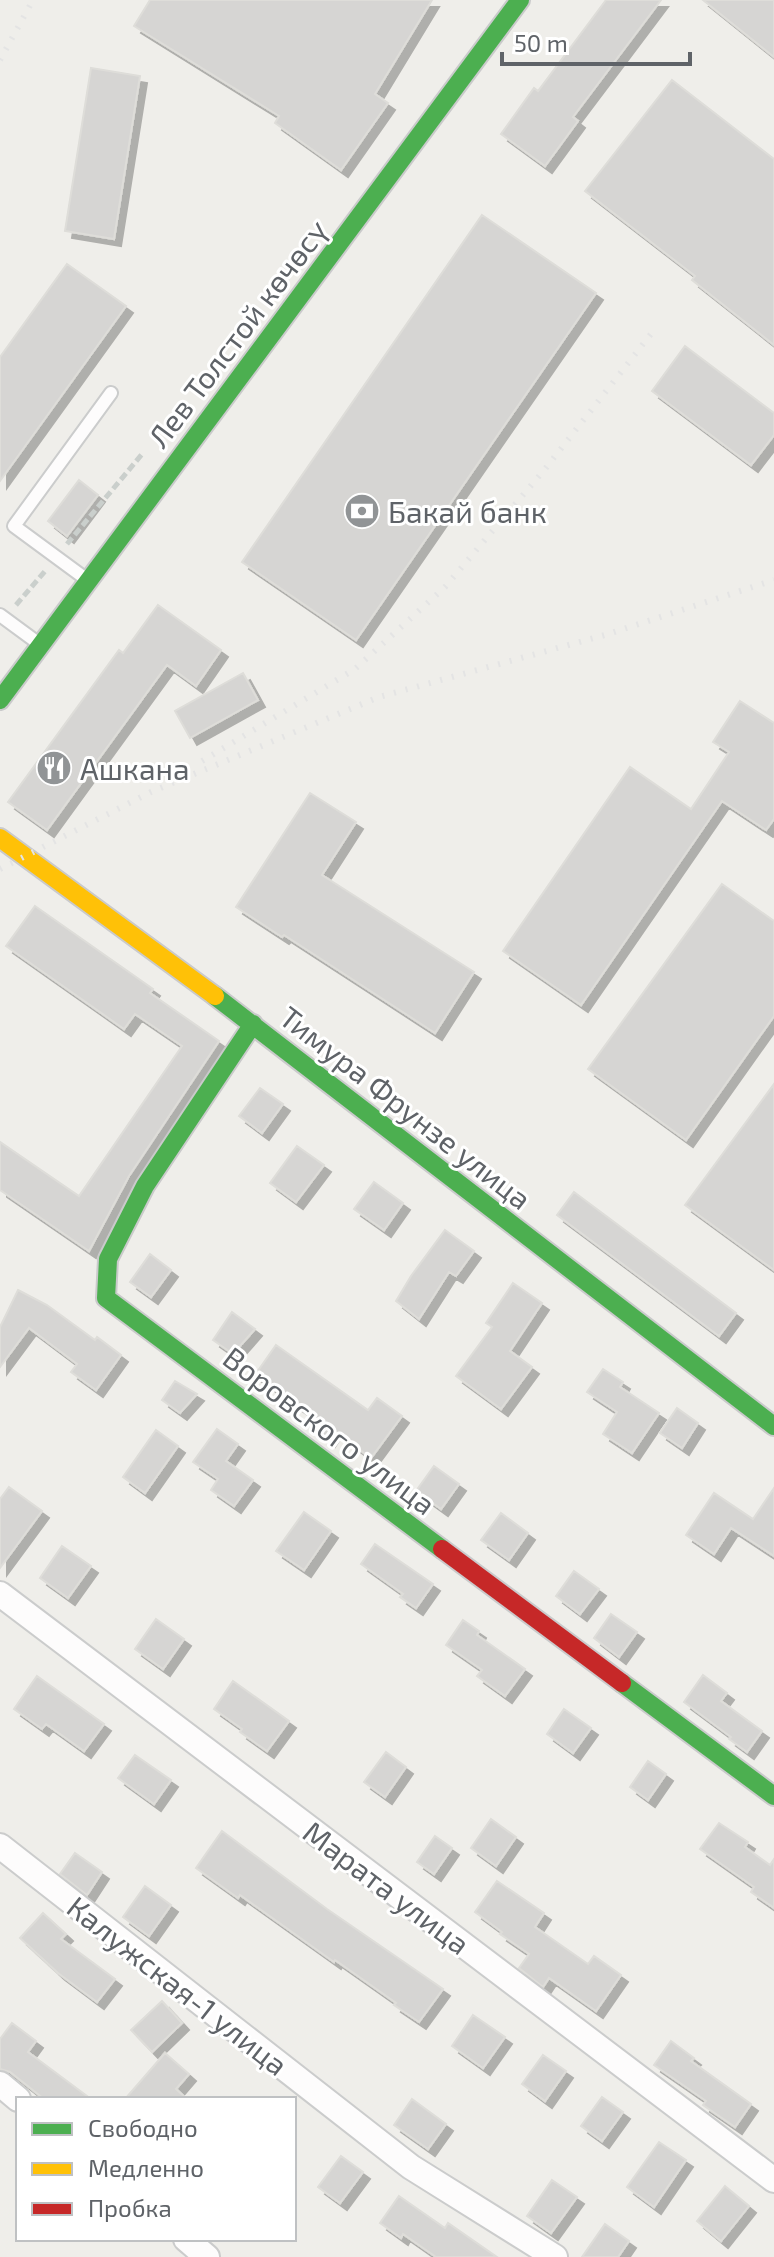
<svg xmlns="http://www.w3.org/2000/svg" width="774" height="2257" viewBox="0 0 774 2257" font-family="'Exo 2',sans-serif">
<defs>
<filter id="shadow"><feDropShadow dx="7" dy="7" stdDeviation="0" flood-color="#0004"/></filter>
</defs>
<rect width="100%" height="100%" fill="#efeeea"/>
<path fill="#d6d5d3" stroke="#deddd9" stroke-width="2" filter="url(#shadow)" d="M150,0H432L375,94L388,103L341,170L275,123L279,116L134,26Z
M606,0H661L573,117L578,121L545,166L501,134L534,88L538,91Z
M703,0H774V57Z
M91,68L140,76L114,239L65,231Z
M672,80L774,159V345L692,280L695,276L585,191Z
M482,215L596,293L356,640L242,562Z
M67,264L126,306L0,481V357Z
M685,346L774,413V435L751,465L652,391Z
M79,480L98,495L67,536L48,521Z
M158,605L221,650L196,686L167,665L47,830L8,802L119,650L123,653Z
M243,673L258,700L190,738L175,711Z
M740,701L774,723V819L766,830L722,801L581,1005L503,951L630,767L691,809L729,752L713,742Z
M310,793L356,822L322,875L474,972L435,1033L284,935L282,937L236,907Z
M722,884L774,921V1016L686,1140L588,1069Z
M35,906L153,989L150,993L219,1041L129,1176L89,1251L0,1190V1142L79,1196L182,1046L135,1014L124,1029L6,946Z
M774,1084V1270L685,1205Z
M260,1088L283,1104L262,1133L239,1116Z
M297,1146L324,1165L296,1202L270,1183Z
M374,1182L403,1203L384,1230L354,1209Z
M574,1192L736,1313L719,1336L557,1215Z
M445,1230L474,1251L456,1276L449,1272L419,1319L396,1301L411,1276Z
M150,1254L171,1270L151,1297L130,1282Z
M513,1283L542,1303L510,1351L532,1367L501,1409L456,1376L492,1327L486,1323Z
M18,1290L47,1305L95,1340L97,1337L121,1355L96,1390L71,1372L77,1364L29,1328L0,1367V1327Z
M232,1312L255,1329L233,1354L213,1340Z
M276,1345L368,1410L377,1398L402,1416L371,1458L334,1431L328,1440L308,1425L313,1417L255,1375Z
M603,1369L623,1382L620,1387L659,1413L632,1453L603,1434L617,1412L587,1392Z
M175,1381L197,1394L180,1413L162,1400Z
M677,1408L698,1423L682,1448L660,1433Z
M217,1429L238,1444L226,1461L253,1480L234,1506L211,1490L218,1479L193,1462Z
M156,1430L178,1446L145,1493L123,1477Z
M434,1466L459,1484L441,1509L416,1491Z
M9,1487L42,1511L0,1568V1499Z
M774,1488V1556L731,1528L714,1554L686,1535L714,1493L753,1519Z
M304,1512L331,1531L304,1570L276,1551Z
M501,1513L528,1533L509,1560L481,1540Z
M375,1544L433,1584L416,1608L400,1597L403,1594L361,1564Z
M62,1546L91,1566L68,1598L40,1578Z
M574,1571L599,1589L580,1614L556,1596Z
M611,1614L637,1632L619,1657L594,1638Z
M156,1619L184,1639L163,1669L135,1649Z
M463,1620L479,1631L477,1635L525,1669L505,1696L477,1676L482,1670L446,1645Z
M703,1675L727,1693L721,1701L762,1731L747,1752L729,1739L731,1737L684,1702Z
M37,1676L104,1724L84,1751L46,1724L42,1729L14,1709Z
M233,1681L289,1721L267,1751L240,1732L242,1729L214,1709Z
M564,1709L591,1728L573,1753L547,1734Z
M386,1752L406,1767L385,1797L364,1782Z
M135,1755L171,1780L154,1804L118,1778Z
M648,1761L666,1774L648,1800L630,1787Z
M491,1819L516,1837L496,1866L471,1848Z
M719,1823L748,1842L745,1847L770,1865L774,1859V1908L751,1892L754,1887L700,1849Z
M222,1831L327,1909L443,1989L419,2022L394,2005L396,2003L335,1960L334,1962L240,1895L238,1898L196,1868Z
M435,1836L452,1848L434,1874L417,1862Z
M75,1853L102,1872L87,1895L60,1874Z
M497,1881L544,1913L535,1927L588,1964L594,1956L621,1975L596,2011L549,1978L543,1987L519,1968L529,1954L500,1934L502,1932L475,1912Z
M145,1886L171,1905L149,1936L123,1917Z
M43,1913L66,1934L61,1939L115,1979L97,2002L58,1973L20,1938Z
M162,2001L182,2023L152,2052L131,2030Z
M473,2015L505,2037L483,2068L452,2046Z
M12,2023L36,2041L28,2052L91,2099H44L10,2072L0,2069V2039Z
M671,2041L694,2058L691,2061L751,2104L735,2127L703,2105L706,2101L654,2065Z
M165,2053L189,2074L176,2089L187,2099H125Z
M543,2055L566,2071L545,2101L522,2084Z
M602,2097L623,2112L602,2141L581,2126Z
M412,2099L446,2124L428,2149L394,2125Z
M659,2142L686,2160L654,2207L627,2187Z
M341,2156L363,2172L340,2203L318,2187Z
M552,2180L577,2197L551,2233L527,2216Z
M725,2186L749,2206L721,2241L697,2221Z
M399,2196L445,2228L448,2223L497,2257H436L403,2234L401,2238L380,2223Z
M605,2224L629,2241L618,2257H582Z"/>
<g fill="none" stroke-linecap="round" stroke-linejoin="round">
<defs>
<path id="lane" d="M86,579L14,526L111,393
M0,615L38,643"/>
<path id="street" d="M0,1594L774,2180
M0,1846L411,2167L555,2257
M0,2084L18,2099
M186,2239L207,2257"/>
<path id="fast" d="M0,700L520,0
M215,996L774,1426
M253,1024L145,1186L108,1259L106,1298L442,1549
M622,1683L774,1796"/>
<path id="slow" d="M0,838L215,996"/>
<path id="jam" d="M442,1549L622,1683"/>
</defs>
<use href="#lane" stroke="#cbcccc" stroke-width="16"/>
<use href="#street" stroke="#cbcccc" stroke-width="28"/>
<use href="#fast" stroke="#cacacb" stroke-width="22"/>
<use href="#slow" stroke="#cacacb" stroke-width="22"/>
<use href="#jam" stroke="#cacacb" stroke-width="22"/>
<path stroke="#cacfcc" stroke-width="5" stroke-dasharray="8 4" stroke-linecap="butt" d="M67,544L143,453
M16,605L46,570"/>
<use href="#lane" stroke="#fdfcfc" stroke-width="12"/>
<use href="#street" stroke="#fdfcfc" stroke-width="24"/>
<use href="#fast" stroke="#4caf50" stroke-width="18"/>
<use href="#slow" stroke="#ffc107" stroke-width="18"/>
<use href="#jam" stroke="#c62828" stroke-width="18"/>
<path stroke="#e4e4e4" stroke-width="6" stroke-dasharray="2 10" stroke-linecap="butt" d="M0,60L33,0
M202,761L355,669L445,587L545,469L651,334
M0,869L151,792L379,697L605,635L774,580"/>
</g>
<defs>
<symbol id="bank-disc" viewBox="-11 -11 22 22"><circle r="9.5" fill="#919496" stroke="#fff"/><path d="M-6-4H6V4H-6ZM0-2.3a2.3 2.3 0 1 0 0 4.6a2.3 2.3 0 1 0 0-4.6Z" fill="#fff"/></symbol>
<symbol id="restaurant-disc" viewBox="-11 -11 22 22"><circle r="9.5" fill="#919496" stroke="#fff"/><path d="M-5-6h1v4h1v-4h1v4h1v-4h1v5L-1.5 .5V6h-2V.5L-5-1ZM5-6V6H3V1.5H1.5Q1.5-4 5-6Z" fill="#fff"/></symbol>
</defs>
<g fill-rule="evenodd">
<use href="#bank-disc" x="342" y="491" width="40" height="40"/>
<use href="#restaurant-disc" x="34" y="748" width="40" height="40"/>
</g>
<g text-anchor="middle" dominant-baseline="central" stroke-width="6" stroke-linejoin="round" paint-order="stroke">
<g font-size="30" fill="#5f6368" stroke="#fff">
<text transform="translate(237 333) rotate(-53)">Лев Толстой көчөсү</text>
<text transform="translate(406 1107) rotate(38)">Тимура Фрунзе улица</text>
<text transform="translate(330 1430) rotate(37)">Воровского улица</text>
<text transform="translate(387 1887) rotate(37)">Марата улица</text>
<text transform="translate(178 1985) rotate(38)">Калужская-1 улица</text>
</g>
<g font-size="30" fill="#5f6368" stroke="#fff" text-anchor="start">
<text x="388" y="511">Бакай банк</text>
<text x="80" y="768">Ашкана</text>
</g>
</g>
<rect x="16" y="2097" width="280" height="144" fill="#ffffff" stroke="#bfc1c3" stroke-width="2"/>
<rect x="32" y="2123" width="40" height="12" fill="#4caf50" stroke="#bfc1c3" stroke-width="2"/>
<text x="88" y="2137" font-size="24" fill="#5f6368">Свободно</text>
<rect x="32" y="2163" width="40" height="12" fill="#ffc107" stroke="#bfc1c3" stroke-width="2"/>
<text x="88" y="2177" font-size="24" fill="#5f6368">Медленно</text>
<rect x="32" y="2203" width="40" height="12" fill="#c62828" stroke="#bfc1c3" stroke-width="2"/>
<text x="88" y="2217" font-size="24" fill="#5f6368">Пробка</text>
<path d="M502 52v12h188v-12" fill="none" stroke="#5f6368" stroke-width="4"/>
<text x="514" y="52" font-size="24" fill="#5f6368" stroke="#ffffff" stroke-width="6" paint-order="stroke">50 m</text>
</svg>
